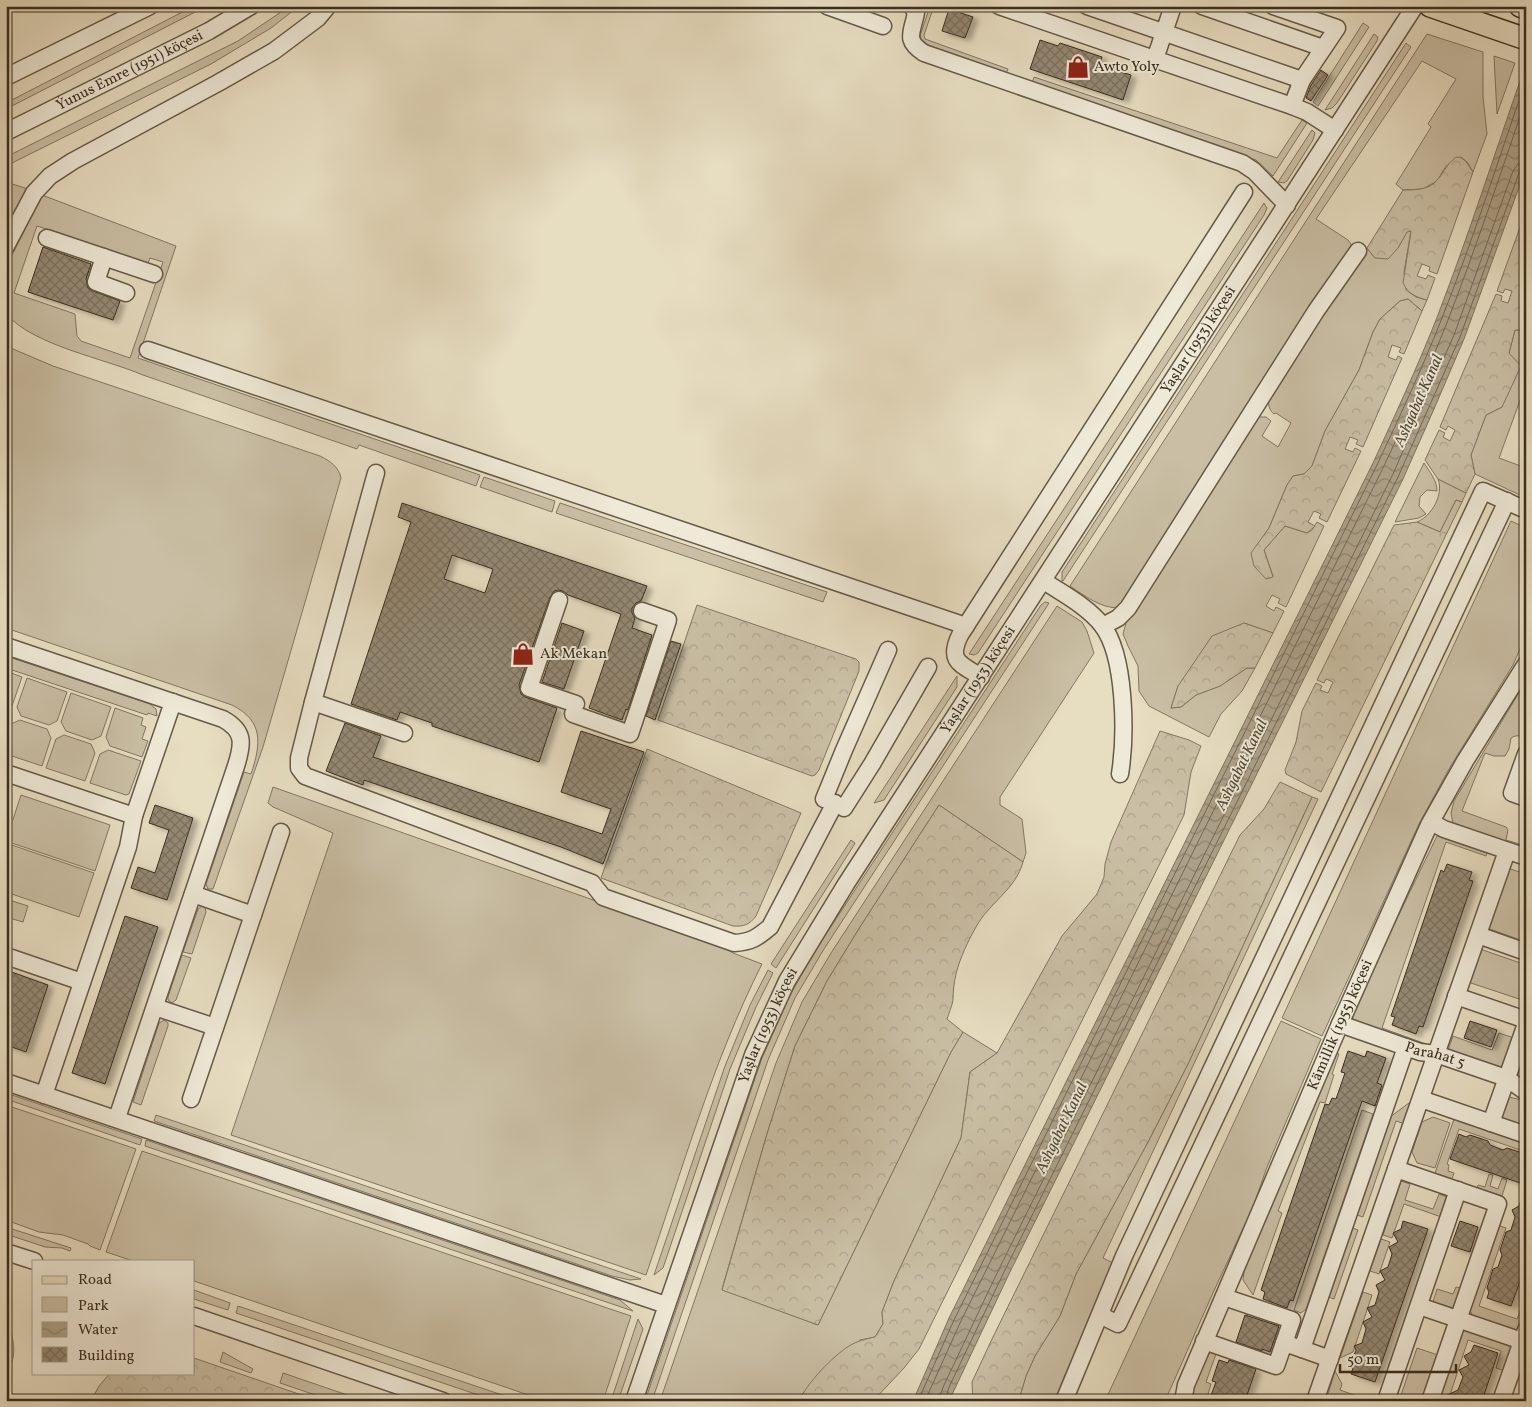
<svg xmlns="http://www.w3.org/2000/svg" width="1532" height="1407" viewBox="0 0 1532 1407" font-family="Vollkorn,serif">
<defs>
<pattern id="forest-crowns" width="20" height="18" patternUnits="userSpaceOnUse" patternTransform="scale(1.25)"><rect width="20" height="18" fill="#cabfa5"/><path d="M2 6a3 3 0 1 1 6 0M12 15a3 3 0 1 1 6 0" fill="none" stroke="#aea48e"/></pattern>
<pattern id="water-waves" width="16" height="10" patternUnits="userSpaceOnUse" patternTransform="scale(1.25)"><rect width="16" height="10" fill="#ada28a"/><path d="M0 5q4-4 8 0t8 0" fill="none" stroke="#8e8470"/></pattern>
<pattern id="building-cross-hatch" width="8" height="8" patternUnits="userSpaceOnUse" patternTransform="scale(1.25)"><rect width="8" height="8" fill="#948973"/><path d="M0 0l8 8M0 8l8-8" fill="none" stroke="#7a705e"/></pattern>
<filter id="shadow"><feDropShadow dx="5.5" dy="3" stdDeviation="2.5" flood-color="#0004"/></filter>
</defs>
<rect width="100%" height="100%" fill="#e7ddc1"/>
<filter id="stains"><feTurbulence type="fractalNoise" baseFrequency=".004" numOctaves="4"/><feColorMatrix values="0 0 0 0 .2 0 0 0 0 .09 0 0 0 0 .02 0 0 0 .5 -.17"/></filter>
<radialGradient id="worn" r=".72"><stop offset=".6" stop-color="#630" stop-opacity="0"/><stop offset="1" stop-color="#630" stop-opacity=".3"/></radialGradient>
<path fill="#cabfa5" stroke="#827762" fill-rule="evenodd" d="M194,6H207L6,109V103Z
M290,6H299L271,28L211,64L6,166V157L238,41Z
M930,6H934L924,35L925,39L1008,69L1006,74L925,46L920,41V36Z
M1363,23L1369,27L1318,106L1313,102Z
M1374,34L1378,37L1377,41L1337,103L1332,108L1325,110Z
M1427,34L1483,52V97L1487,134L1473,172L1468,163L1461,157L1446,166L1437,181L1423,189L1403,190L1396,184L1431,127L1428,124L1456,79L1422,61L1316,219L1348,240L1351,244V249L1119,608C1100,608 1085,596 1070,586Z
M1406,43L1411,47L1063,581H1062V572Z
M1494,56L1515,63L1497,114Z
M1034,77L1277,158L1302,120L1307,123L1273,176L1256,160L1032,83Z
M1312,130L1315,133L1313,140L1287,181L1284,183L1278,182Z
M6,182L28,189L6,230Z
M42,195L176,246L138,358L480,475L476,486L359,445L357,449L143,375C103,358 35,346 6,314V267ZM37,226L148,263L150,258L163,262L130,358L81,341L77,336L75,314L14,293Z
M1264,203L1267,208L1264,215L978,653L974,655L969,654Z
M1407,231H1411L1404,272L1406,290L1416,297L1427,300L1422,311L1408,299L1400,301L1380,319L1373,332L1359,370L1325,431L1312,466L1304,474L1293,476L1287,485L1269,528L1252,553L1273,576L1264,550L1285,526L1307,533L1312,530L1317,522L1324,526L1286,607L1278,603L1280,599L1272,595L1266,606L1274,611L1276,607L1284,611L1273,633L1244,623L1178,686L1171,708L1181,707L1196,695L1220,686L1247,668H1255L1242,691L1221,714L1209,737L1149,706L1139,691L1138,666L1128,646L1123,634L1126,623L1259,417H1266L1271,421L1262,436L1278,447L1291,423L1276,413L1274,414C1269,410 1268,405 1269,398L1362,253L1367,248L1375,258L1398,248Z
M1515,330H1526V384L1499,458L1526,468V500L1522,498V496L1475,474L1471,455L1486,415L1502,407L1509,353Z
M6,346L53,366L320,456C330,461 339,467 341,478L263,747L213,889H208L206,884L244,772L251,774C261,744 264,721 232,705L6,628Z
M1424,463C1429,471 1437,480 1437,491L1427,490L1420,497L1419,506L1426,514L1419,518L1395,522Z
M484,477L555,501L552,512L480,487Z
M1438,479L1466,493L1462,502L1456,500L1440,532L1417,522C1432,516 1444,494 1438,479Z
M560,503L827,592L823,602L556,513Z
M1511,521L1526,528V635L1513,665L1449,769L1419,824L1322,1036L1282,1018Z
M1045,602L1049,603L824,949L795,998L768,1060L652,1401H645L762,1058L790,995L819,945L1041,605Z
M1057,606L1082,622L1087,631L1094,653L1000,797V805L1022,819L1026,853L1023,862L939,805L860,927L827,981L795,1046L767,1134L722,1289L818,1325L951,1052L963,1032L997,1053L970,1072L961,1138L894,1281L882,1312L883,1324L875,1337L860,1340L802,1394L799,1401H660L776,1063L802,1002L831,953Z
M6,656L150,704L156,709L157,716L148,713L147,715L6,668Z
M6,671L22,677L12,706L6,709Z
M957,676V687L884,800L874,803Z
M27,678L67,692L57,721L49,725L21,716L17,707Z
M1526,681V740C1521,736 1517,734 1511,738L1509,749L1505,756H1494L1485,753L1462,811L1506,827L1508,830L1506,840L1526,846V849L1453,824L1451,813L1454,801Z
M71,693L111,707L101,736L92,740L66,731L61,722Z
M115,708L143,718L141,725L146,727L142,739L148,741L142,757L110,746L106,737Z
M20,720L47,729L51,738L42,766L6,754V739L11,724Z
M64,735L91,744L95,753L85,781L46,768L56,739Z
M108,750L141,761L129,794L126,795L90,783L100,754Z
M273,787L718,944L733,953L762,964C712,1063 682,1171 646,1275L231,1135L333,833L273,807L268,803Z
M21,795L110,825L95,871L6,841Z
M1312,797L1318,799L1103,1258L1115,1264L1064,1377L1055,1401H1020V1396L1026,1376L1035,1356L1060,1316L1076,1274L1148,1142L1188,1064Z
M1437,836L1487,853L1486,856L1446,842L1382,1028L1426,1044L1424,1049L1354,1022L1352,1014L1356,1003Z
M851,840L855,843L854,845L776,968L771,964Z
M6,843L94,873L79,917L6,892Z
M1507,868L1526,874V942L1487,928Z
M6,899L28,906L23,922L6,917Z
M202,906L205,907L206,912L192,954L183,952L198,909Z
M1480,949L1526,965L1525,1001L1468,982Z
M182,955L191,958L176,1000L172,1003L168,1000V997Z
M768,970L773,973L756,1007L730,1069L663,1268L654,1275L725,1066L750,1005Z
M164,1020L168,1023V1026L141,1105L133,1102L159,1023Z
M1281,1021L1321,1039L1267,1167L1253,1207L1212,1295L1165,1401H1105Z
M1499,1033L1514,1038L1504,1065L1499,1068L1448,1050L1453,1036L1492,1050Z
M1335,1052L1339,1054L1332,1074L1334,1075L1325,1103L1320,1102L1278,1211L1282,1213L1253,1295L1243,1280L1244,1271Z
M6,1093L142,1139L140,1145L6,1099Z
M1509,1097L1526,1101V1128L1507,1121L1499,1113L1504,1098Z
M1409,1103L1412,1104L1405,1124L1396,1121L1363,1217L1354,1214L1390,1117Z
M6,1105L136,1149L100,1250L90,1246L88,1244L63,1235L39,1232L6,1220Z
M1362,1110L1373,1114L1306,1309L1301,1313L1294,1310Z
M156,1115L641,1279L630,1280L612,1276L154,1121Z
M1433,1117L1450,1123L1435,1168L1417,1163L1412,1152L1422,1122Z
M1454,1119L1526,1144V1152L1459,1129L1447,1164L1449,1165L1448,1171L1454,1173L1452,1179L1435,1173Z
M146,1140L620,1300L633,1311L145,1146Z
M142,1151L631,1316L603,1401H546L194,1281V1261H133L106,1252Z
M1489,1174L1493,1175L1490,1186L1498,1189L1502,1178L1507,1180L1502,1196L1477,1188L1478,1185L1485,1187Z
M1401,1181L1410,1184L1405,1200L1433,1209L1439,1194L1453,1199L1447,1219L1404,1204L1392,1238L1383,1235Z
M1497,1225L1506,1228L1479,1306L1517,1319L1526,1295C1526,1307 1526,1322 1518,1331L1473,1316L1468,1308Z
M6,1227L71,1248L70,1251L62,1248L45,1247L6,1234Z
M1350,1227L1358,1230L1334,1299L1326,1296Z
M1381,1239L1390,1242L1379,1274L1370,1271Z
M1456,1287L1464,1289L1457,1311L1433,1302L1437,1289L1453,1294Z
M194,1290L230,1303L228,1310L194,1299Z
M1363,1292L1372,1295L1353,1352L1340,1358Z
M238,1306L520,1401H496L236,1313Z
M6,1315C12,1333 20,1356 6,1373Z
M638,1319L643,1329L618,1401H611Z
M1463,1327L1512,1345L1505,1371L1496,1368L1501,1351L1468,1340L1448,1401H1438Z
M1417,1348L1441,1356L1426,1401H1399Z
M1210,1350L1229,1358L1216,1354L1206,1382L1211,1384L1206,1401H1192L1193,1389Z
M223,1352L253,1369L251,1373L220,1362Z
M1335,1371L1342,1384L1340,1390L1371,1401H1337L1327,1397Z
M283,1373L365,1401H333L280,1383Z"/>
<path fill="url(#forest-crowns)" stroke="#827762" d="M1456,157C1466,157 1468,166 1473,172L1437,274L1429,271L1430,267L1422,264L1417,276L1426,279L1428,275L1435,278L1427,300C1416,297 1408,294 1403,283L1411,231L1407,232L1398,248L1388,259L1375,258L1367,248L1403,190C1415,190 1430,190 1438,179C1446,170 1445,166 1456,157Z
M1526,211V330H1515L1509,353L1521,366L1502,407L1486,415L1471,455L1475,474L1466,493L1438,479L1425,460L1439,430L1445,433L1443,437L1450,441L1455,430L1448,426L1446,430L1440,427L1496,294L1502,296L1501,301L1508,303L1512,291L1505,289L1503,293L1497,291Z
M1408,299L1422,311L1404,354L1399,352L1401,348L1392,345L1388,357L1396,360L1398,356L1402,358L1363,447L1356,444L1358,440L1350,437L1345,449L1353,452L1355,448L1361,451L1327,522L1319,518L1321,514L1314,511L1308,522L1315,526L1307,533L1285,526L1264,550L1273,577L1266,579L1254,566L1251,553L1269,528L1287,485L1293,476L1304,474L1312,466L1325,431L1359,370L1373,332L1380,319L1400,301Z
M1456,500L1462,502L1321,792L1286,774L1285,770L1296,742L1302,711L1316,683L1322,686L1320,690L1328,693L1333,682L1326,679L1324,683L1317,680L1394,525L1417,522L1440,532Z
M697,605L856,659L859,662V671L819,770L815,775L812,776L658,720Z
M1244,623L1273,633L1255,668H1247L1220,686L1196,695L1181,707L1171,708L1178,686L1212,636Z
M1160,731L1189,740L1201,746L1191,772L1184,815L919,1349L904,1368L873,1401H799C807,1383 833,1356 849,1346C857,1341 866,1339 875,1337L883,1324L882,1312L894,1281L961,1138L970,1072L997,1053L1062,936L1097,894L1104,877L1105,864L1111,842Z
M647,749L801,813L756,916C750,924 744,927 733,926L601,878Z
M1280,782L1312,797L1188,1064L1148,1142L1076,1274L1060,1316L1035,1356L1026,1376L1020,1396V1401H973L972,1382L992,1339L1240,835L1264,809Z
M939,805L1023,862C1016,889 989,903 976,927C968,941 960,958 956,974C954,983 953,991 953,1000C952,1006 949,1013 947,1019L963,1032L951,1052L818,1325L722,1290L767,1134L795,1046L827,981L860,927Z
M194,1358L319,1401H91L99,1386L110,1373H194Z"/>
<path fill="url(#water-waves)" stroke="#7f745f" d="M1526,64V168L1464,339L1434,409L1403,479L1009,1274L949,1401H913L949,1318L1373,463C1395,415 1417,368 1436,320C1469,235 1496,149 1526,64Z"/>
<g fill="none" stroke-linecap="round" stroke-linejoin="round">
<path stroke="#746854" stroke-width="1" d="M918,1401L954,1320L1377,465C1399,418 1421,371 1440,323C1472,243 1498,161 1526,80
M925,1401L960,1323L1383,468C1405,421 1427,373 1446,325C1475,251 1500,175 1526,99
M938,1401L944,1385L999,1269L1393,474L1454,335L1513,171L1518,164L1526,163
M945,1401L949,1387L1004,1272L1398,477L1460,337L1519,173L1521,170L1526,169"/>
</g>
<path fill="url(#building-cross-hatch)" stroke="#3b2f1f" fill-rule="evenodd" filter="url(#shadow)" d="M949,9L973,17L965,38L942,31Z
M1040,40L1058,46L1060,43L1102,57L1099,65L1131,75L1123,100L1030,69Z
M1321,70L1328,75L1311,101L1306,98L1311,85Z
M43,247L91,264L86,279L88,288L93,291L120,301L113,320L28,292Z
M402,503L647,586L641,601L636,603L632,608V613L635,618L632,628L652,635L628,710L626,709L622,720L589,708L621,614L568,595L563,591L558,590L554,591L550,597L519,685L521,694L525,697L557,708L539,762L432,726V723L400,712L397,720L351,704L411,522L398,517ZM452,555L493,569L485,593L444,579Z
M562,623L584,631L564,689L542,682Z
M671,641L681,644L655,720L646,716Z
M345,723L381,736L373,757L602,834L611,809L561,792L581,731L644,752L603,864L561,847L364,780L363,785L326,771Z
M155,805L193,818L167,900L131,888L138,867L155,873L169,830L149,823Z
M1447,864L1472,872L1469,880L1473,881L1423,1027L1419,1026L1416,1034L1392,1025L1395,1017L1391,1016L1441,870L1444,872Z
M125,916L158,927L105,1084L72,1073Z
M6,970L48,985L26,1052L6,1045Z
M1470,1021L1497,1030L1491,1047L1464,1038Z
M1348,1051L1365,1057L1367,1051L1386,1058L1377,1083L1382,1085L1375,1106L1362,1101L1293,1301L1290,1300L1287,1308L1263,1299L1265,1292L1261,1290L1325,1104L1329,1105L1332,1098L1336,1099L1345,1073L1341,1072Z
M1459,1134L1466,1137L1470,1135L1488,1141L1490,1145L1503,1150L1507,1148L1526,1154V1185L1450,1159Z
M1524,1191L1526,1192V1265L1511,1306L1487,1298L1489,1292L1487,1288L1493,1269L1498,1267L1502,1255L1500,1250L1506,1232L1511,1230L1515,1217L1512,1210L1519,1206Z
M1403,1221L1428,1229L1375,1382L1351,1374L1353,1368L1351,1363L1356,1350L1354,1346L1362,1343L1366,1329L1363,1322L1372,1317L1367,1308L1375,1305L1379,1292L1376,1285L1385,1280L1380,1271L1388,1267L1392,1254L1389,1247L1398,1242L1393,1233L1401,1229Z
M1460,1221L1478,1227L1470,1252L1451,1246Z
M1245,1315L1279,1326L1270,1352L1262,1349V1351L1236,1342Z
M1474,1345L1498,1353L1482,1401H1441V1398L1458,1390L1463,1377L1459,1370L1469,1365L1464,1356L1471,1352Z
M1219,1360L1228,1363L1229,1360L1256,1369L1245,1401H1218L1210,1398L1216,1382L1212,1381Z"/>
<g fill="none" stroke-linecap="round" stroke-linejoin="round">
<defs>
<g id="minor">
<path d="M827,6L883,26"/>
<path d="M912,6L916,13C912,33 904,40 924,53L1242,163L1254,171L1287,205"/>
<path d="M999,6L1292,106L1307,112L1335,130"/>
<path d="M1087,6L1302,80"/>
<path d="M1202,6L1323,48"/>
<path d="M1273,6L1337,28L1302,80L1292,106"/>
<path d="M1155,59L1173,6"/>
<path d="M6,77L150,6"/>
<path id="s1" d="M6,132L209,31L251,6"/>
<path d="M47,238L154,274"/>
<path d="M6,246L34,193L50,176L73,161L218,83L274,51L318,18L328,6"/>
<path d="M104,257L96,282L126,293"/>
<path d="M148,350L966,626"/>
<path d="M376,473L313,702L299,758V768L305,776L592,883L603,897L734,943C751,942 757,938 770,927L835,803"/>
<path d="M1044,581C1063,594 1087,606 1102,625C1126,656 1126,736 1120,774"/>
<path d="M559,600L529,688L576,704"/>
<path d="M1103,626L1118,618L1128,608L1316,311L1358,251"/>
<path d="M6,646L223,719C245,731 243,744 236,766L117,1118"/>
<path d="M981,677C961,664 947,662 960,635L1244,192"/>
<path d="M313,702L404,733"/>
<path d="M573,714L630,734L668,620L642,611"/>
<path d="M1526,754L1512,793L1526,798"/>
<path d="M6,773L134,816"/>
<path d="M824,799L844,750L888,650"/>
<path d="M844,808L872,764L928,667"/>
<path d="M1431,822L1444,829L1526,857"/>
<path d="M193,894L253,915"/>
<path d="M1478,935L1526,952"/>
<path d="M6,956L82,982"/>
<path d="M1456,996L1526,1020"/>
<path d="M155,1007L215,1027"/>
<path id="s2" d="M1340,1024L1420,1052L1436,1054L1506,1078L1526,1092"/>
<path d="M6,1082L666,1305"/>
<path d="M44,1095L128,847L134,816L173,702"/>
<path d="M191,1099L281,832"/>
<path d="M1421,1099L1526,1135"/>
<path d="M1491,1123L1526,1024"/>
<path d="M1396,1169L1498,1204L1430,1401"/>
<path d="M6,1252L34,1261"/>
<path d="M1419,1306L1522,1341"/>
<path d="M1100,1315L1118,1324L1507,501"/>
<path d="M194,1316L443,1401"/>
<path d="M1204,1341L1276,1366L1292,1320L1224,1297"/>
<path d="M1284,1343L1302,1349L1406,1047"/>
<path d="M1302,1349L1330,1359"/>
<path id="s3" d="M634,1401L753,1055L787,981L846,884L1415,6"/>
<path d="M1064,1401L1124,1256L1483,491L1526,510"/>
<path id="s4" d="M1183,1401L1186,1385L1340,1024L1429,825L1465,761L1526,664"/>
<path d="M1315,1401L1507,851"/>
<path d="M1386,1401L1458,1190"/>
<path d="M1501,1401L1526,1330"/>
</g>
<path id="major" d="M1430,6L1526,39
M1520,6L1526,8"/>
</defs>
<use href="#minor" stroke="#665a48" stroke-width="19"/>
<use href="#major" stroke="#3b2f1f" stroke-width="24"/>
<use href="#minor" stroke="#efe9d7" stroke-width="16"/>
<use href="#major" stroke="#e7ddc1" stroke-width="21"/>
</g>
<defs>
<symbol id="shop-bare" viewBox="-9 -9 18 18"><path d="M-5-2.5h2.3a2.7 3.5 0 0 1 5.4 0H5L5.5 6h-11ZM-1.5-2.5h3a1.5 2.3 0 0 0-3 0Z" fill="#8f2418" stroke="#efe9d7" stroke-width="2.5" paint-order="stroke"/></symbol>
</defs>
<g fill-rule="evenodd">
<use href="#shop-bare" x="1062" y="51" width="32" height="32"/>
<use href="#shop-bare" x="507" y="638" width="32" height="32"/>
</g>
<g text-anchor="middle" dominant-baseline="central" stroke-width="4" stroke-linejoin="round" paint-order="stroke">
<g font-size="15" fill="#3b2f1f" stroke="#efe9d7" text-anchor="start">
<text x="1094" y="67">Awto Yoly</text>
<text x="540" y="654">Ak Mekan</text>
</g>
<g font-size="15" fill="#3b2f1f" stroke="#efe9d7">
<text stroke="none"><textPath href="#s1" startOffset="138">Ýunus Emre (1951) köçesi</textPath></text>
<text stroke="none"><textPath href="#s3" startOffset="1209">Ýaşlar (1953) köçesi</textPath></text>
<text stroke="none"><textPath href="#s3" startOffset="804">Ýaşlar (1953) köçesi</textPath></text>
<text stroke="none"><textPath href="#s3" startOffset="399">Ýaşlar (1953) köçesi</textPath></text>
<text stroke="none"><textPath href="#s4" startOffset="408">Kämillik (1955) köçesi</textPath></text>
<text stroke="none"><textPath href="#s2" startOffset="100">Parahat 5</textPath></text>
</g>
<g font-size="16" font-style="italic" fill="#584c3a" stroke="#efe9d7">
<text transform="translate(1419 401) rotate(-66)">Ashgabat Kanal</text>
<text transform="translate(1242 765) rotate(-64)">Ashgabat Kanal</text>
<text transform="translate(1062 1128) rotate(-64)">Ashgabat Kanal</text>
</g>
</g>
<rect width="1532" height="1407" fill="none" stroke="#e7ddc1" stroke-width="25"/>
<rect x="8" y="8" width="1517" height="1392" fill="none" stroke="#3b2f1f" stroke-width="2.5"/>
<rect x="12" y="12" width="1507" height="1382" fill="none" stroke="#3b2f1f"/>
<rect x="32" y="1260" width="162" height="115" fill="#efe9d7" stroke="#a79f8d"/>
<rect x="42" y="1276" width="25" height="8" fill="#e7ddc1" stroke="#a79f8d"/>
<text x="78" y="1284" font-size="15" fill="#3b2f1f">Road</text>
<rect x="42" y="1297" width="25" height="15" fill="#cabfa5" stroke="#a79f8d"/>
<text x="78" y="1310" font-size="15" fill="#3b2f1f">Park</text>
<rect x="42" y="1322" width="25" height="15" fill="url(#water-waves)" stroke="#a79f8d"/>
<text x="78" y="1334" font-size="15" fill="#3b2f1f">Water</text>
<rect x="42" y="1347" width="25" height="15" fill="url(#building-cross-hatch)" stroke="#a79f8d"/>
<text x="78" y="1360" font-size="15" fill="#3b2f1f">Building</text>
<path d="M1340 1364v8h116v-8" fill="none" stroke="#3b2f1f" stroke-width="2.5"/>
<text x="1347" y="1364" font-size="15" fill="#3b2f1f" stroke="#efe9d7" stroke-width="4" paint-order="stroke">50 m</text>
<rect width="100%" height="100%" filter="url(#stains)"/>
<rect width="100%" height="100%" fill="url(#worn)"/>
</svg>
